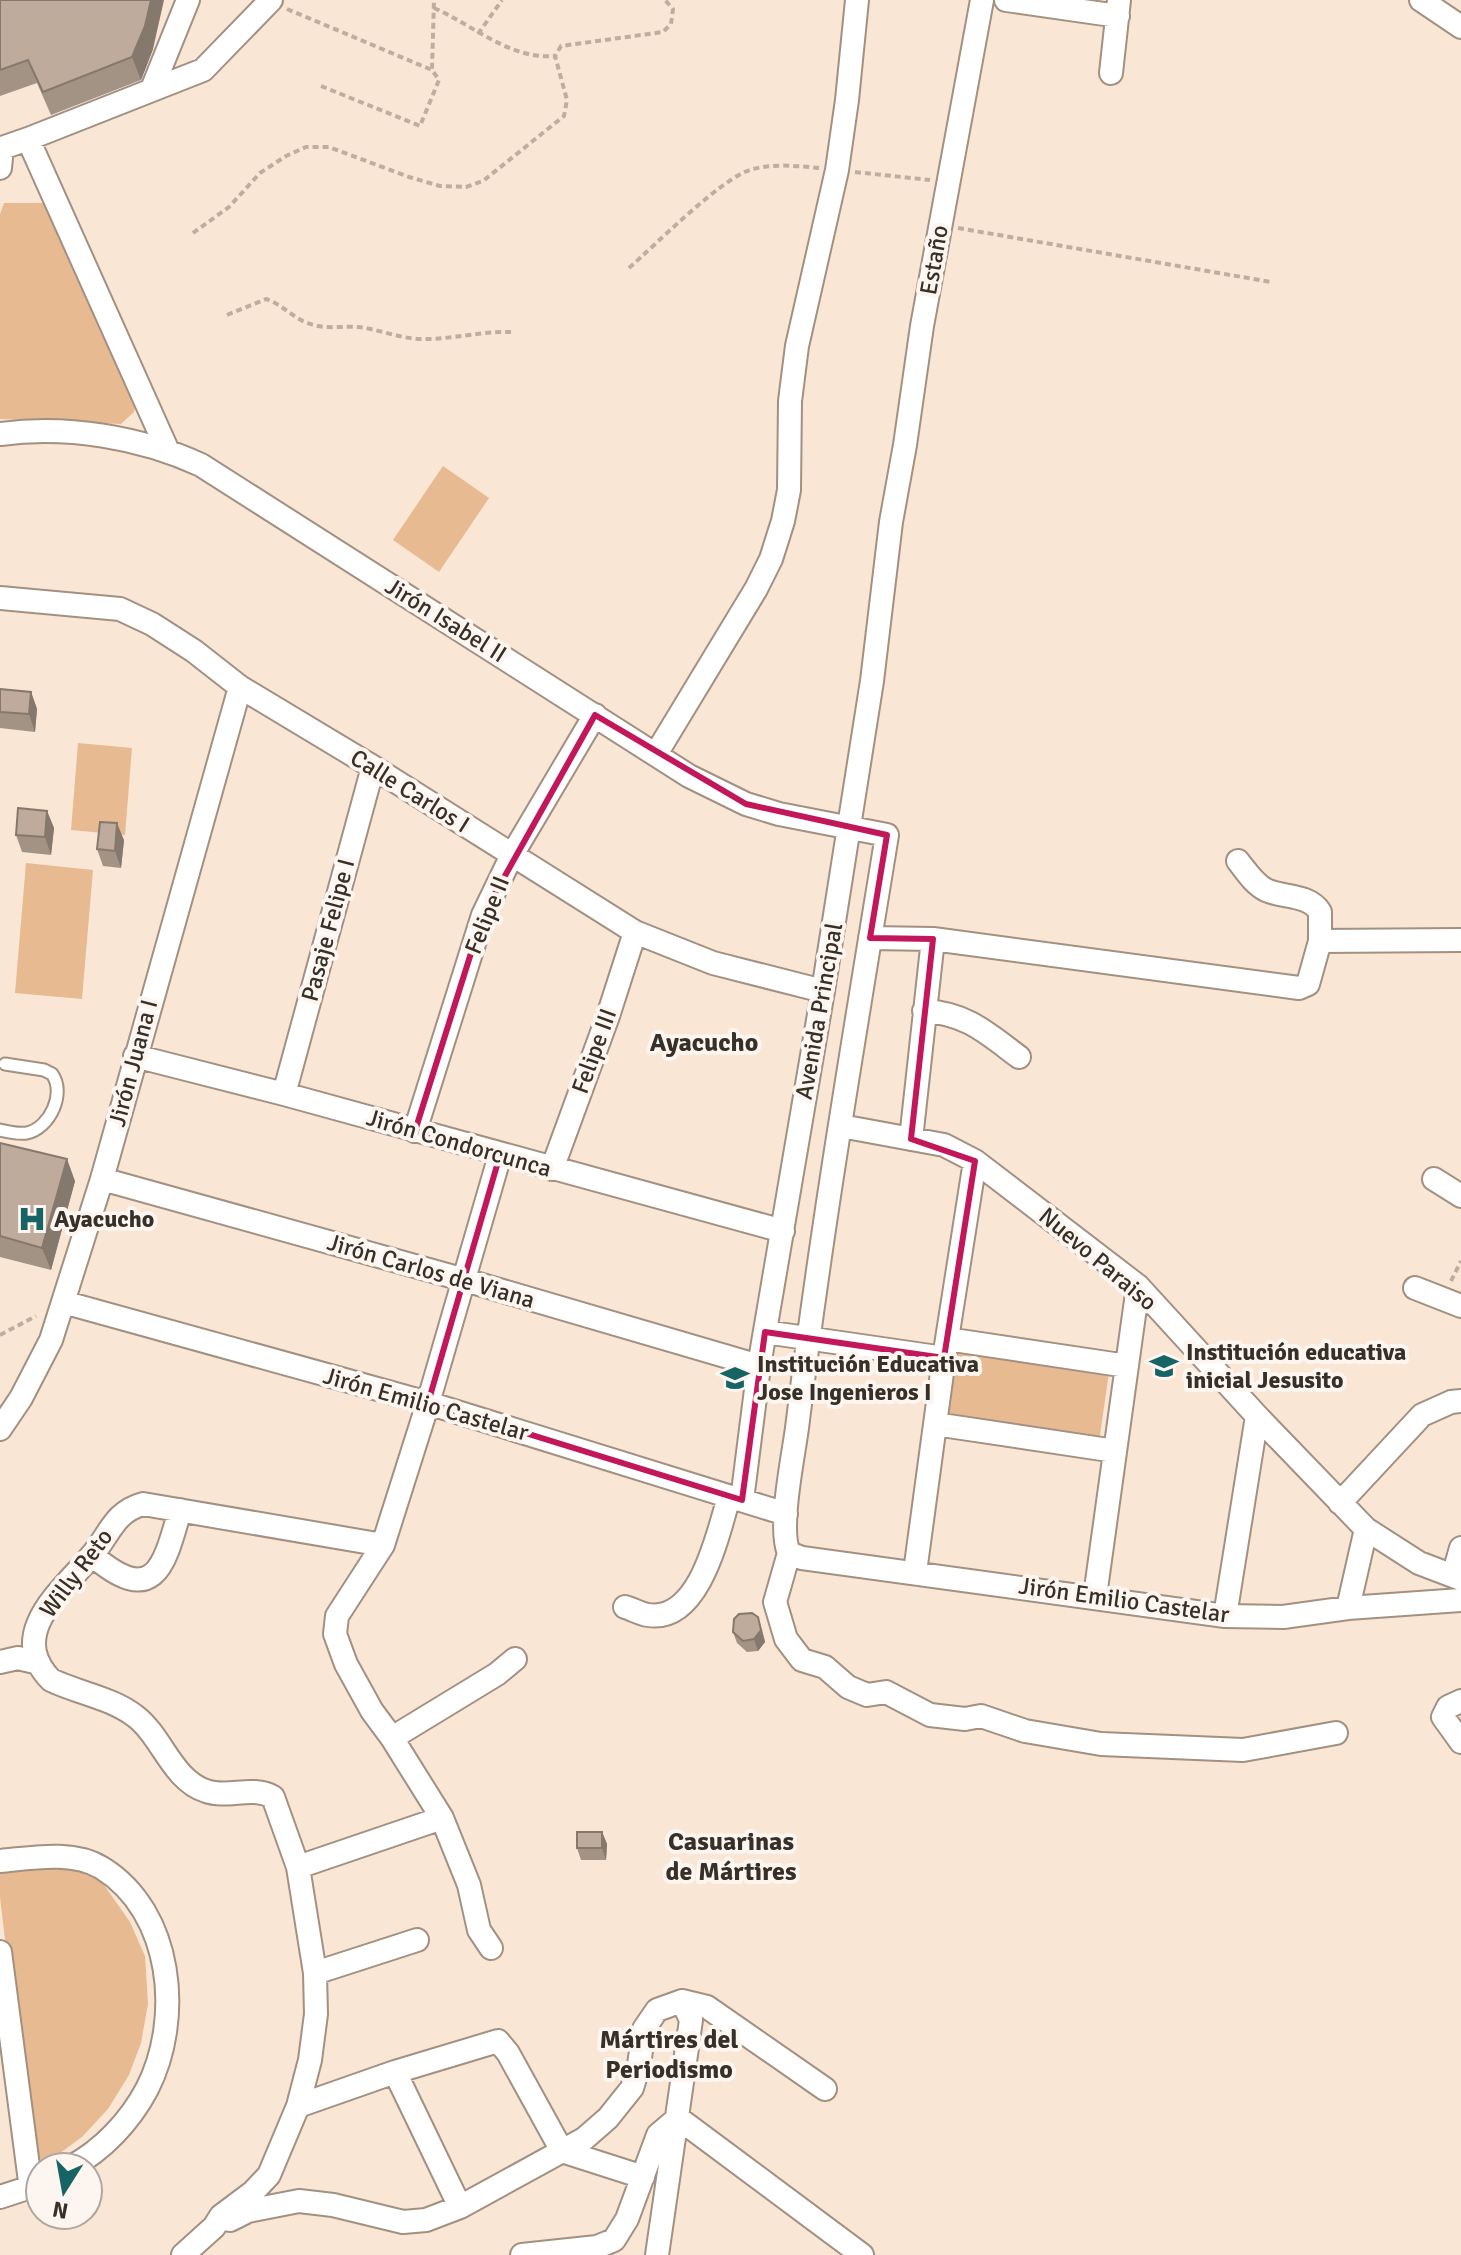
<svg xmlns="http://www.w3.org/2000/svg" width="1461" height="2255" viewBox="0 0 1461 2255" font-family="Signika,sans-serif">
<rect width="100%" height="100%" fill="#fae6d5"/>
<path fill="#e7ba92" d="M4,203H47L137,402L134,412L121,424L0,419V214Z
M443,466L489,498L439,572L393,540Z
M78,743L132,748L125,835L71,830Z
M26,863L93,870L82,999L15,993Z
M951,1349L1109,1372L1099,1442L938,1415Z
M67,1866L102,1882L130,1922L145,1956L148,2004L141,2043L129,2075L108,2109L82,2137L56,2156L32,2169L0,1897V1870Z"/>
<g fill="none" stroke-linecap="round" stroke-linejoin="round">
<defs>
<path id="lane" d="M0,1130C8,1132 18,1134 27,1133C50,1128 66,1093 52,1074L44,1070L5,1064"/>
<path id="street" d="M1006,0L1118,16
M1421,0L1461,27
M1111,73L1119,0
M152,89L188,0
M28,139L167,449
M0,168L2,148L28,139L203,70L271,0
M0,434C67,425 140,437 201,465L689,776L746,804L779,814L887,835C855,1032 821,1230 797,1428C793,1458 778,1529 789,1553
M0,598L120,609L152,624L194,651L240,687L373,767L635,932L713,963L823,991
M656,754L756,589L771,559L783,521L789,490L790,401L797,346L837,170L847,100L857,0
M870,938L933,939L1299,988L1308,984L1320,941V912C1309,894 1283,898 1266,890C1254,884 1246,871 1238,861
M1320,941L1461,940
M924,1011C966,1013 987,1033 1019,1057
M135,1056L284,1094L783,1231
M284,1094L373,767
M841,1126L944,1145L975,1161L1138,1286L1257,1416L1366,1529L1419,1563L1461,1579
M415,1131L483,915L512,855L595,715
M911,1139L933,939
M552,1169L608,1016L635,932
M102,1179L465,1280L759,1366
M1434,1179L1461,1196
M1415,1288L1461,1306
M63,1302L428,1403L786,1514
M765,1332L944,1358
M947,1339L1127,1366
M935,1424L1115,1451
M0,1429L21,1398L51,1340L102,1179L240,687
M742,1500L759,1366L823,991L872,681L891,522L905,445L922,326L982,0
M1340,1503L1422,1415L1451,1402L1461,1401
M789,1553L802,1558L1225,1616L1283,1617L1348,1608L1461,1600
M789,1553L775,1602L786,1639L802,1660L825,1667L848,1687L867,1695L886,1692L930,1715L965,1719L981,1716L1025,1731L1101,1744L1243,1750L1336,1733
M92,1555C154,1608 164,1567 180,1510
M915,1572L944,1358L975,1161
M1453,1576L1461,1548
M1095,1596L1138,1286
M625,1607C632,1609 641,1614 648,1615C700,1623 718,1533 729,1497
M1348,1608L1366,1529
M1225,1616L1257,1416
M0,1662L18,1658L39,1663
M1461,1701L1448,1707L1443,1717L1461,1742
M392,1738L497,1674L515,1659
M0,1861C32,1858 73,1850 102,1868C173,1912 183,2019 147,2089C130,2121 103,2150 71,2167
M298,1867L442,1818
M491,1948L479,1930L469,1885L442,1818L392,1738L372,1711L346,1664L335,1634L337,1616L383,1545L428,1403L500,1155
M0,1952L31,2189
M315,1973L417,1940
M682,2001L707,2007L825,2089
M395,2072L460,2207
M298,2106L395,2072L498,2041L508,2053L562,2151L643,2177
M0,2197L40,2184
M230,2220L248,2211L299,2201L333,2205L403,2222L426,2220L460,2207L584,2139L608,2118L632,2088L639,2065L644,2029L657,2010L682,2001
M183,2255L214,2227L221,2216L253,2192L269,2175L298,2106L310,2060L316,2014L315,1973L298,1867L273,1797C252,1785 228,1799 206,1791C172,1780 162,1736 135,1716C112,1698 78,1693 51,1680C5,1633 64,1589 92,1555C110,1534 114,1512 143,1504L383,1545
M522,2255L597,2247L614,2240L627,2219L658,2135L678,2118L862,2255
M657,2255L691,2020L682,2001"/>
</defs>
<use href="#lane" stroke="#a29080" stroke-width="15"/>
<use href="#street" stroke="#a29080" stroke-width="26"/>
<path stroke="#beaea0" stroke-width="4" stroke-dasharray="6 4" stroke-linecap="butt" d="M434,8C473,25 510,60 555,56
M287,9L432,70
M478,34L502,0
M321,86L420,126L439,80L432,70L434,0
M855,172L930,180
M958,228L1271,282
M193,233L229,207L260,173L286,156L306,147H329L409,177L440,186L466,187L483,181L564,116L567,100L555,56L561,46L663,32L671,24L673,9L665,0
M629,268C654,246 722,178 750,170C772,163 797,166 819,168
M227,315L266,299C284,305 295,321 314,325C327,329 344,326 358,327C378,329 398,338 419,339C450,340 480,331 511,332
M1451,1281L1461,1261
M0,1335L36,1316"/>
<use href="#lane" stroke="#fff" stroke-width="11"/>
<use href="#street" stroke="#fff" stroke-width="22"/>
</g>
<path fill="#a39385" d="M0,0L153,49L141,80L51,115L37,83L0,96Z
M0,689L31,692L37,709L35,732L0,728Z
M47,811L54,828L51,855L22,852L16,835Z
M124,840L121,868L103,866L97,849Z
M0,1143L75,1181L51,1270L0,1257Z
M762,1629L765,1642L758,1651L747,1652L737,1643L733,1632Z
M602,1832L607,1844L606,1860H581L577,1848Z"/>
<path fill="#85786c" d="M151,0H164L153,49L141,80L132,57Z
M31,692L37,709L35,732L29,714Z
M47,811L54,828L51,855L45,837Z
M117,823L124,840L121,868L115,851Z
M67,1159L75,1181L51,1270L42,1248Z
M758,1617L765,1642L758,1651L754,1639Z
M602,1832L607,1844L606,1860L602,1848Z"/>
<path fill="#beab9b" stroke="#85786c" stroke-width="2" d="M0,0H151L145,26L132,57L43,92L28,60L0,70Z
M0,689L31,692L29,714L0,712Z
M18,808L47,811L45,837L16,835Z
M100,822L117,823L115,851L97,849Z
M0,1143L67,1159L42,1248L0,1236Z
M752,1613L758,1617L761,1630L754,1639L743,1641L733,1632L734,1619L739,1614Z
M577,1832H602V1848H577Z"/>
<path fill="none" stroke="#c2185b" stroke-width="6" stroke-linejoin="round" d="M595,715L746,804L887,835L870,938L933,939L911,1139L975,1161L944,1358L765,1332L742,1500L428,1403L500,1155L415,1131L483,915Z"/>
<defs>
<symbol id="hospital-bare" viewBox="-9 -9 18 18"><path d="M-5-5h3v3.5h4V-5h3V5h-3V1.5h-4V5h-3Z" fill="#166564" stroke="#fdf5ef" stroke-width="2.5" paint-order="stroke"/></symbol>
<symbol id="school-bare" viewBox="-9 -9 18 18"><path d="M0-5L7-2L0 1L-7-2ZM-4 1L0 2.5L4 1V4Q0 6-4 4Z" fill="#166564" stroke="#fdf5ef" stroke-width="2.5" paint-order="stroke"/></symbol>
</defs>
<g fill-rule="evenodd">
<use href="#hospital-bare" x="12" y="1199" width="40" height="40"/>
<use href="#school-bare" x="1144" y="1346" width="40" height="40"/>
<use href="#school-bare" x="715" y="1358" width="40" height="40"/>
</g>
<g text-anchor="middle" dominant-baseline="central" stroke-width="8" stroke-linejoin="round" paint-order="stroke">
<g font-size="24" fill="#373029" stroke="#fdf5ef">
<text transform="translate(934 260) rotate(-80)">Estaño</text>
<text transform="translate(446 620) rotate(32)">Jirón Isabel II</text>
<text transform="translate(410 791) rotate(32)">Calle Carlos I</text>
<text transform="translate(487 915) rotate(-68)">Felipe II</text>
<text transform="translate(328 930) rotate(-75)">Pasaje Felipe I</text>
<text transform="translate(819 1011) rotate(-80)">Avenida Principal</text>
<text transform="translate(594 1051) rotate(-70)">Felipe III</text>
<text transform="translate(133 1063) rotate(-75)">Jirón Juana I</text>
<text transform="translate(459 1143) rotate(16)">Jirón Condorcunca</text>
<text transform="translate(1098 1259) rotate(40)">Nuevo Paraiso</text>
<text transform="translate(431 1271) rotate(16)">Jirón Carlos de Viana</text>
<text transform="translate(426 1404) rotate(16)">Jirón Emilio Castelar</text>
<text transform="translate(76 1573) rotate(-53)">Willy Reto</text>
<text transform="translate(1124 1600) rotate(8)">Jirón Emilio Castelar</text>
</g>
<g font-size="24" font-weight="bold" fill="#373029" stroke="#fdf5ef" text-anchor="start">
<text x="54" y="1219">Ayacucho</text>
<text x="1186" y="1352">Institución educativa<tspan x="1186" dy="28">inicial Jesusito</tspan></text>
<text x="757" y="1364">Institución Educativa<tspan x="757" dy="28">Jose Ingenieros I</tspan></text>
</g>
<g font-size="26" font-weight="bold" fill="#373029" stroke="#fdf5ef">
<text x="704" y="1043">Ayacucho</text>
<text x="731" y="1842">Casuarinas<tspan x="731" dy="30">de Mártires</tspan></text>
<text x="669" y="2040">Mártires del<tspan x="669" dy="30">Periodismo</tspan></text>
</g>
</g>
<g transform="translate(64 2191) rotate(191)"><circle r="38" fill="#fdf5ef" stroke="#aea6a0" stroke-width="2"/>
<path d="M0-6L14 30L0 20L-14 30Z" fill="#166564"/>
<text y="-12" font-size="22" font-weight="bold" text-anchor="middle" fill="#373029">N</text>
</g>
</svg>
